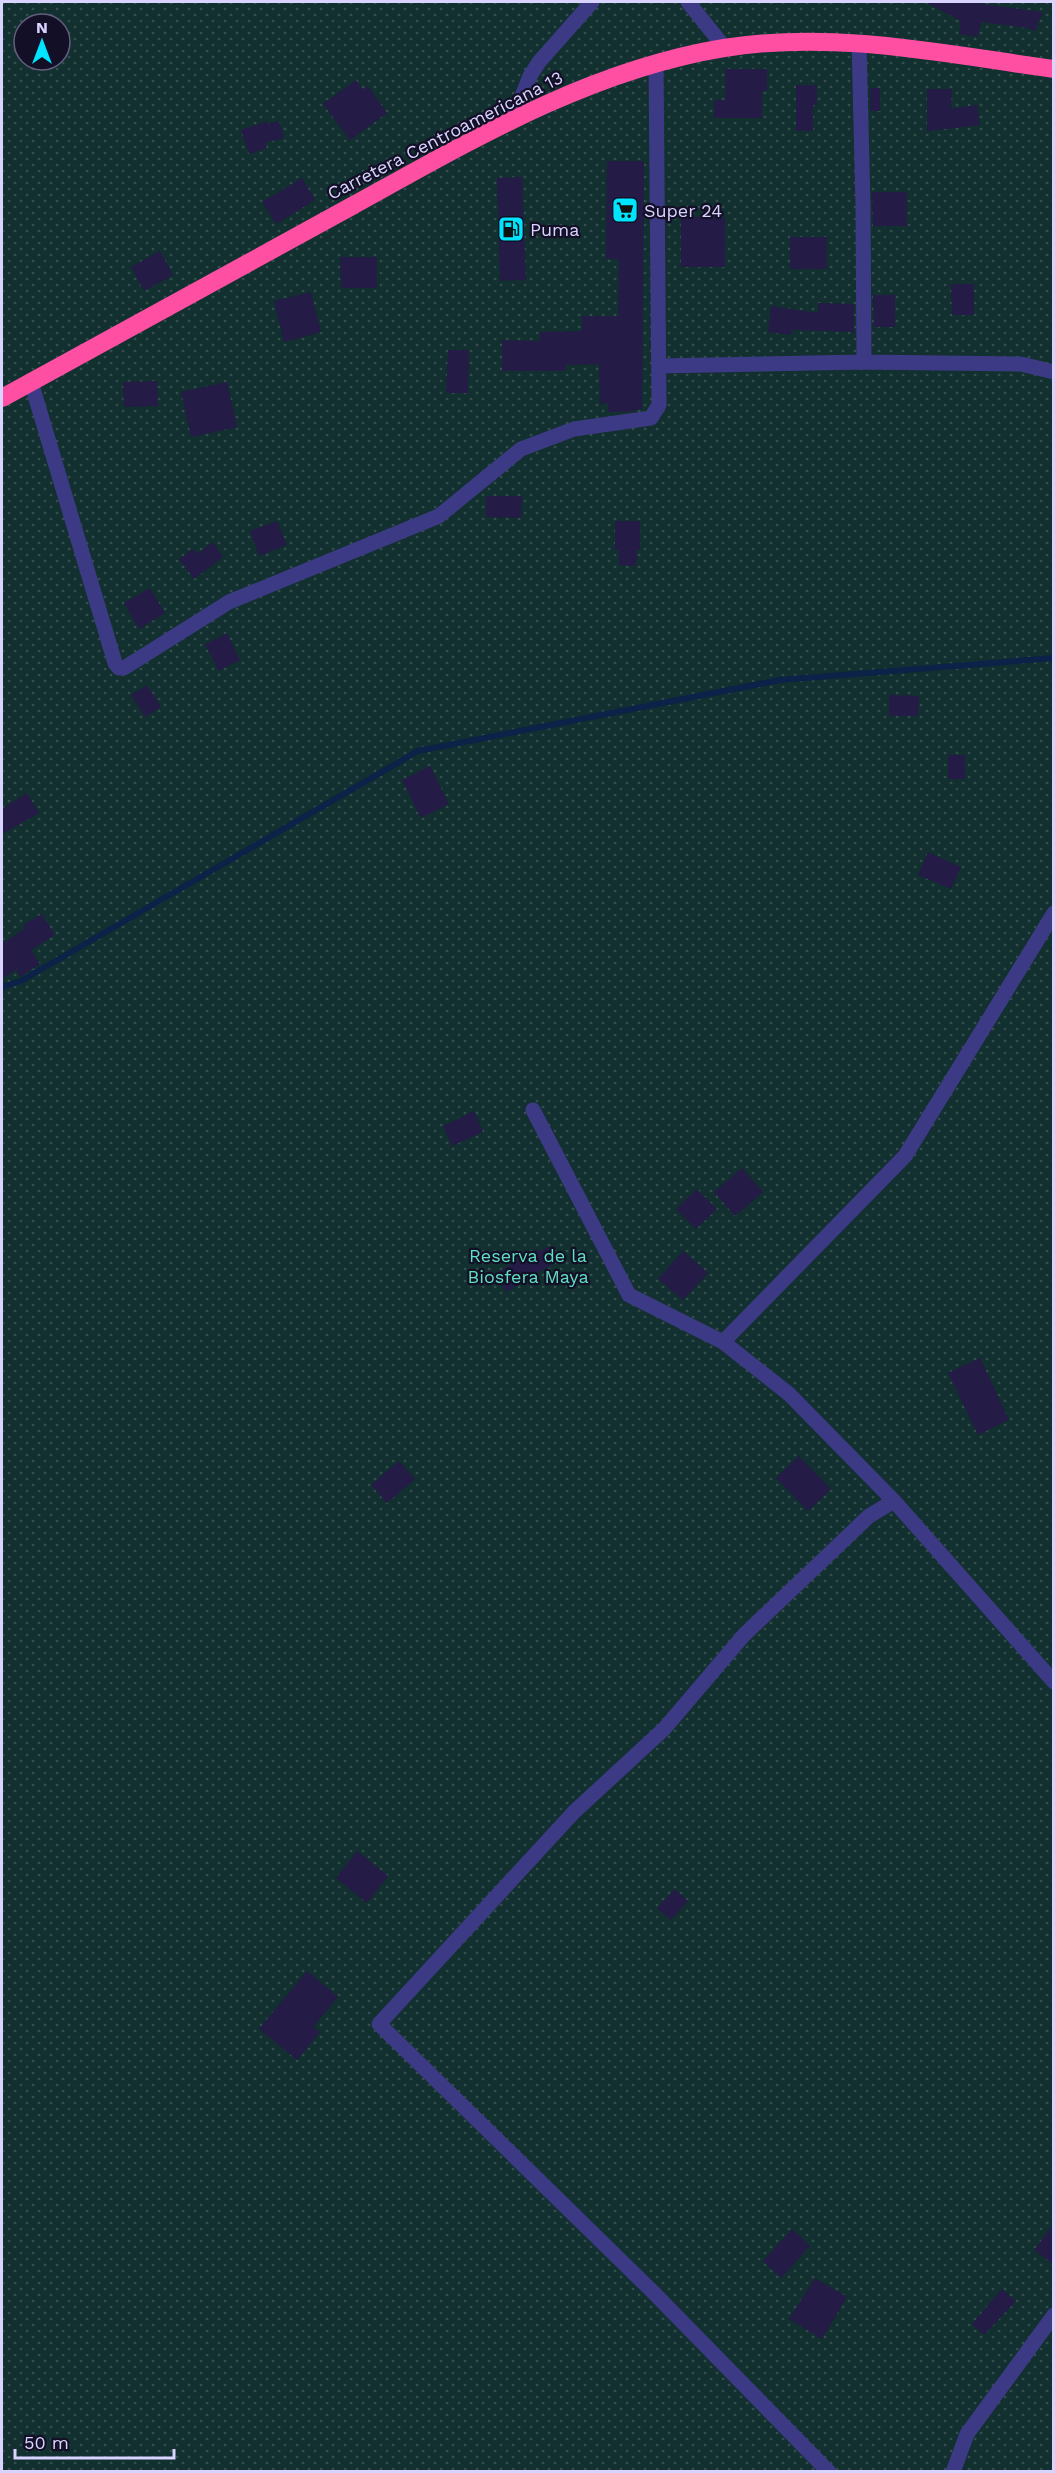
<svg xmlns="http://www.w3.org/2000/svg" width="1055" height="2473" viewBox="0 0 1055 2473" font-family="'Work Sans',sans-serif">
<defs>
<pattern id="park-dots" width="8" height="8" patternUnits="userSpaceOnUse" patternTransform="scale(1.5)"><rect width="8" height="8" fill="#12302f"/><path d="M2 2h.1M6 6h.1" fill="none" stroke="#344d4e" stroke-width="1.8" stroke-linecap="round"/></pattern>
</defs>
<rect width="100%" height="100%" fill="#130f26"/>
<path fill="url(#park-dots)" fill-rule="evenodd" d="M2,2H1053V2471L2,2472ZM24,24H60V60H24Z"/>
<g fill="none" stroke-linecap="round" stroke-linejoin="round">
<path stroke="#0c2248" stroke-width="6" d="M2,987L21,981L418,751L780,680L1054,658"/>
</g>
<path fill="#241b47" d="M925,2H968L1043,12L1035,31L1027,28L981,22L978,37L959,34L961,21Z
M725,69H767V91H762V118H714V100H725Z
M356,80L363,90L368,86L387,113L350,140L323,104Z
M796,85H817V105H813V131H796Z
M870,88H880V111H870Z
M927,89H952L951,109L977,105L980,125L927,131Z
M268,121V124L279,121L284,138L265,143L267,148L249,154L241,130Z
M607,161H644L642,409L627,412H608V403L600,404L599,364L566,365V371H502V340L540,341V332L582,331V316H618L619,259H606Z
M522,177L526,280L500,281L497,178Z
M302,178L315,200L276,224L262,202Z
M872,192H907V226H873Z
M681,217H725V267H681Z
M790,237H827V269H790Z
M160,251L173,275L144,291L131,267Z
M340,257H377V288H341Z
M951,284H974V315H952Z
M311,292L321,332L284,342L274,301Z
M873,295H895V327H874Z
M818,303L854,304V332L791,330V335L768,332L771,306L818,313Z
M448,350H469L468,393H446Z
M157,381L158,406L124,407L123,382Z
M227,382L237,427L191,437L181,392Z
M486,496H522L521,518L486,517Z
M277,521L287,545L259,556L250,531Z
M615,521H640V550H637L636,566L619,565V550H615Z
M213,542L223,557L194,579L179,559L193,549L197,554Z
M150,588L165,613L139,629L124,603Z
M227,633L240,660L219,671L205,644Z
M147,685L161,707L145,717L131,695Z
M889,695L919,696L918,716H889Z
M948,755H965V779H948Z
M430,766L449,804L421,818L402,780Z
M27,793L39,813L2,834V809Z
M928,852L961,867L951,889L918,875Z
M42,914L55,935L31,950L40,964L20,977L16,970L2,979V944L25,928L23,925Z
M474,1111L483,1132L452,1146L443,1126Z
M742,1168L763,1192L735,1216L714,1192Z
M697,1189L717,1209L696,1229L676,1209Z
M549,1246L557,1261L506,1292L495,1274L537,1249L539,1252Z
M683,1251L708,1273L683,1300L658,1279Z
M980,1358L1009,1420L978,1435L948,1373Z
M799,1456L831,1489L808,1511L776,1478Z
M399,1461L415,1479L387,1503L371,1485Z
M357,1851L388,1876L367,1903L336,1878Z
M675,1889L688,1901L671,1920L657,1908Z
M307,1971L338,1997L313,2027L320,2032L297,2060L259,2029Z
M1053,2225V2264L1034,2250Z
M792,2229L810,2246L781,2278L763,2261Z
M815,2278L847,2297L822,2339L789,2319Z
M1002,2289L1016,2301L984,2335L972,2324Z"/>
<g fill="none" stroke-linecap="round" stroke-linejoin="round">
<path stroke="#3d3a85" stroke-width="15" d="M688,2L725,48
M859,43L863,205L864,362
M512,121L530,76L539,62L592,2
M659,366L864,362L1021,364L1054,372
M31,382L115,663L119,668H124L229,602L439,516L521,449L574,429L651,418L659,405L656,62
M533,1110L629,1295L723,1342L789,1394L894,1501L1054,1682
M723,1342L905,1156L1054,913
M829,2472L653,2292L379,2024L574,1812L664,1729L744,1635L869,1516L894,1501
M953,2472L967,2434L1054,2315"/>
<path stroke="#ff4fa3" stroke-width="18" d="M2,398C119,334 236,270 352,206C470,141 589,70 724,48C834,30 945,54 1054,69"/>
</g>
<defs>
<symbol id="supermarket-square" viewBox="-11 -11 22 22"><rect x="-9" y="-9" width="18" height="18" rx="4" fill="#00e5ff" stroke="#130f26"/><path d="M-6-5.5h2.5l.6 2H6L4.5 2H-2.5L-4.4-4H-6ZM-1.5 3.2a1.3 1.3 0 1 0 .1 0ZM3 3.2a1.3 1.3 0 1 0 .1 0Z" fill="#111"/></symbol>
<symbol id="fuel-square" viewBox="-11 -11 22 22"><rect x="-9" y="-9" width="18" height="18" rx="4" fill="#00e5ff" stroke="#130f26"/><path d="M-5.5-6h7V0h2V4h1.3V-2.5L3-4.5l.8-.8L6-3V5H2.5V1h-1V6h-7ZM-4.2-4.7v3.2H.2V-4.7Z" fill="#111"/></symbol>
</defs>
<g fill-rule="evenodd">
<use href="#supermarket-square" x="610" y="195" width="30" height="30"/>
<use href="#fuel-square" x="496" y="214" width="30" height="30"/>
</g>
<g text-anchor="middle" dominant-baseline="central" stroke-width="4.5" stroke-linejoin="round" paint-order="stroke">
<g font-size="18" fill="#d9d4ff" stroke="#130f26">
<text transform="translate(445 135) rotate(-27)">Carretera Centroamericana 13</text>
</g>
<g font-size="18" fill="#d9d4ff" stroke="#130f26" text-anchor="start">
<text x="644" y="210">Super 24</text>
<text x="530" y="229">Puma</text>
</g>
<g font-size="18" fill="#5fe0c0" stroke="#130f26">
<text x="528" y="1255">Reserva de la<tspan x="528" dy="21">Biosfera Maya</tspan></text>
</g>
</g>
<rect width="1055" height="2473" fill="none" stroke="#d9d4ff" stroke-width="6"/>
<g transform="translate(42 42)"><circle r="28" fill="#130f26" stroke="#625e7d" stroke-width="1.5"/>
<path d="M0-4.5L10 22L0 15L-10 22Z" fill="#00e5ff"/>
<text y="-9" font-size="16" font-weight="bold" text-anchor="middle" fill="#d9d4ff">N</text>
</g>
<path d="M15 2449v9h159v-9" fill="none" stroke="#d9d4ff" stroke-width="3"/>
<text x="24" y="2449" font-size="18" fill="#d9d4ff" stroke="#130f26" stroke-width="4.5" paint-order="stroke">50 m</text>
</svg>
